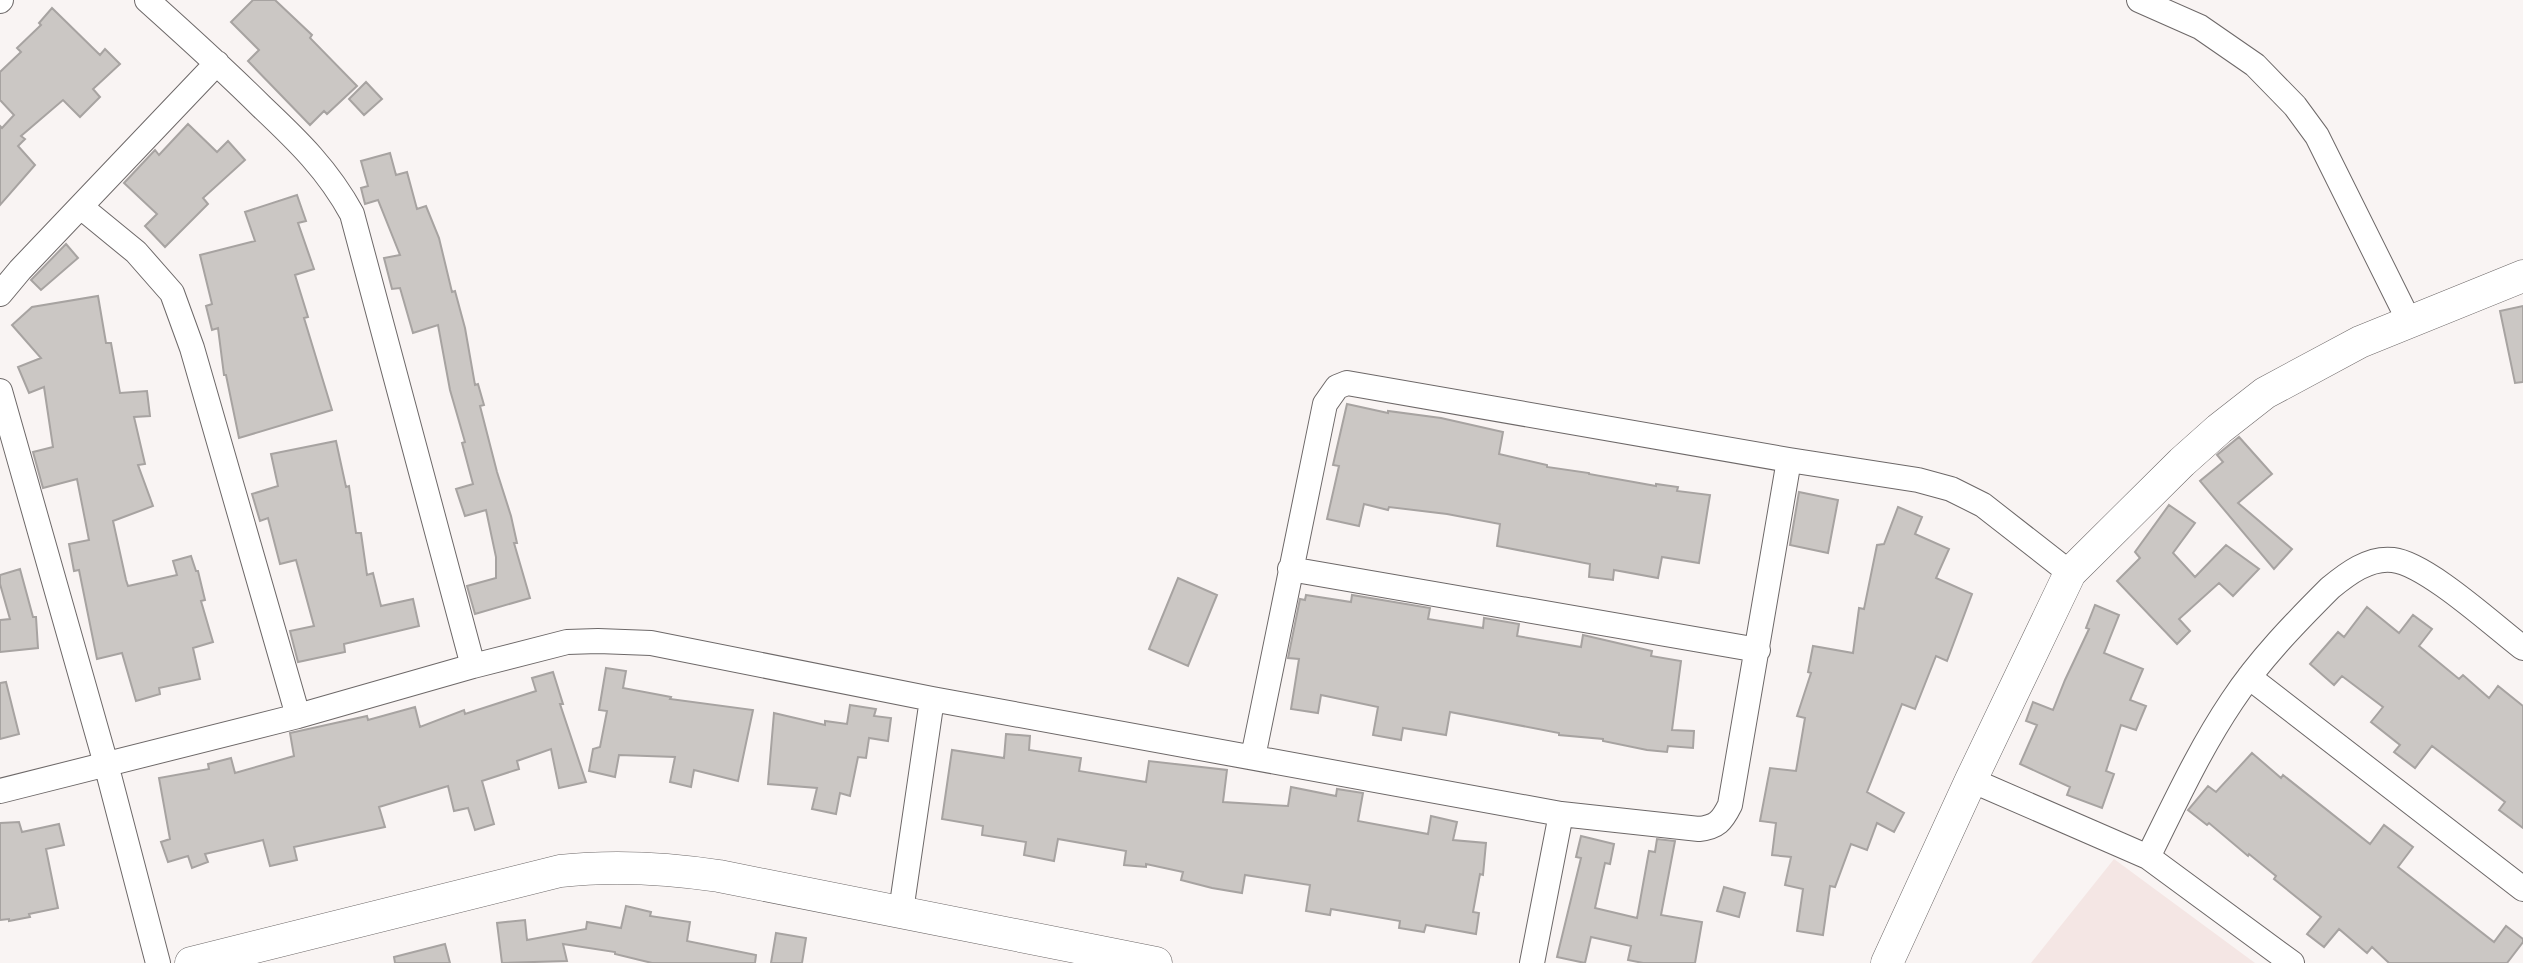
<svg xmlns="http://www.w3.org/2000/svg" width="2523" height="963" viewBox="0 0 2523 963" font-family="Roboto,sans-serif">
<rect width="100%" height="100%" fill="#f9f4f3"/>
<path fill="#f4e6e4" d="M2114,859L2255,963H2031Z"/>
<path fill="#cbc7c4" stroke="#a7a3a1" stroke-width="2" d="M253,0H275L312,35L310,38L357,86L327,114L324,111L310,125L248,61L259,50L231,22Z
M52,8L100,55L105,49L120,64L93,89L100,97L80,117L63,100L21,136L25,139L18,146L35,165L0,205V126L2,128L14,115L0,100V72L21,52L17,48L41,25L39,23Z
M366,82L382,99L364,115L349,99Z
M188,124L217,152L228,141L245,160L203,198L208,204L165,247L145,226L157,214L124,183L155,150L159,155Z
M390,153L396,175L407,172L417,209L426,206L439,238L452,292L455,291L465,328L475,385L478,384L484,405L480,406L497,472L511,516L517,543H514L530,598L475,614L467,586L496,578V557L486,510L465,516L456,489L473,484L462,443L465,442L450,390L438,325L413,333L400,288L392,289L384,258L400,255L378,200L365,204L361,188L368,186L361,161Z
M297,195L306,221L298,223L314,269L295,275L308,317L304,318L332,410L239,438L226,375H224L218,328L212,330L206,306L212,304L200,255L255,241L245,212Z
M66,244L78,258L41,290L31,280Z
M98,296L106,343H111L120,393L147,391L150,416L134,417L145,464L138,465L153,506L113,521L126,580L128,586L177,575L173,561L191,556L196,571H198L205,600L201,601L213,642L193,648L200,679L159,688L160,694L136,701L122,653L97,659L79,570L74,571L69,544L89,540L77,479L43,488L33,452L53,447L44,387L29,393L18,367L41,358L12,325L32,307Z
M2523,306V382L2515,383L2500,311Z
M1347,404L1388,413V411L1441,418L1503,432L1499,454L1547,465V467L1589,473V474L1656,486V484L1678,487L1677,491L1710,495L1699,563L1662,557L1658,578L1614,570L1613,580L1589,577L1590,564L1497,546L1500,524L1447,514L1389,507L1388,510L1364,504L1359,526L1327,519L1339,466L1333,465Z
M2239,437L2272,474L2238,503L2292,549L2274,569L2200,481L2223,462L2217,455Z
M336,441L346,487L349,486L356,533H361L367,575L373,573L381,606L413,599L419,626L344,644L345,652L298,662L290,631L314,626L296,560L280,564L268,518L260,521L252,494L278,486L271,454Z
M1799,492L1838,500L1828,553L1790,545Z
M2169,505L2195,523L2173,553L2195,577L2226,545L2259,569L2233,596L2219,583L2179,619L2190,631L2177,644L2117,581L2140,558L2135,552Z
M1898,507L1922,517L1915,534L1949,549L1936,578L1972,594L1947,661L1936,656L1915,709L1902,704L1867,792L1904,813L1894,832L1877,823L1867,850L1851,844L1835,887L1830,886L1823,935L1797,931L1803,889L1785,885L1791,857L1772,855L1776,823L1760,821L1770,768L1796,771L1805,718L1797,716L1811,673L1808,672L1813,646L1853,653L1859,608L1864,609L1877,545L1884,544Z
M20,569L33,617H36L38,648L0,652V620L10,619L0,584V575Z
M1178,578L1217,595L1188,666L1149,649Z
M1306,595L1351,602L1352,595L1430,608L1428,619L1483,628L1484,618L1519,624L1517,636L1581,647L1583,635L1652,651L1651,656L1681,661L1672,730L1694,731L1693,748L1668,746L1667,752L1647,750L1603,741V739L1559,735V733L1450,712L1446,735L1403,728L1401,740L1373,735L1378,707L1321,695L1318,713L1291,709L1299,659L1288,658L1300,599L1305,600Z
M2095,605L2119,615L2104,653L2143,669L2130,700L2146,706L2136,730L2121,725L2106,771L2114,774L2102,808L2067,795L2070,787L2020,764L2037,725L2026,721L2033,702L2053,710L2065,680L2089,629L2086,628Z
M2367,607L2399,633L2413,615L2432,629L2419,646L2459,679L2463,675L2489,698L2498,686L2523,706V828L2499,810L2505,802L2432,746L2415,768L2394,752L2400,745L2371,722L2383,707L2342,676L2334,685L2310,664L2338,632L2344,637Z
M606,668L626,671L623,688L671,697L670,699L753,710L738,781L694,770L691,787L670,782L675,757L619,755L615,777L589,771L593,749L600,747L607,711L599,710Z
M553,672L563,704H560L586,782L559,788L551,749L517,761L519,769L482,781L494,824L475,830L468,808L454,811L448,786L379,807L385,827L294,847L297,860L270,866L263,840L205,854L208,862L192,868L188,856L168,862L161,842L170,839L159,778L209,769L208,764L231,758L235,773L294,756L290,733L367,716L368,720L415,707L420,727L464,710L465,714L536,691L532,678Z
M6,682L19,734L0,739V683Z
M850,705L876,709L874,716L891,718L888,741L869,738L866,758L858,757L850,796L840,793L836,814L812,809L817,788L768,784L774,713L825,725V721L847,724Z
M1006,734L1030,736L1029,750L1081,758L1079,771L1146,782L1149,761L1227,770L1223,802L1288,806L1291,787L1336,796L1337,789L1363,793L1358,821L1428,834L1431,816L1457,822L1453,840L1486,843L1483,875L1480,874L1473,912L1479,913L1476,934L1426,925L1424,932L1399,928L1400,921L1331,909L1330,915L1306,911L1310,885L1245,875L1242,893L1212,888L1181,880L1183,872L1146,864V867L1124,865L1126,851L1058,839L1054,861L1024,855L1026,842L982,835L983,826L942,819L952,750L1004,758Z
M2252,753L2281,778L2283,775L2370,844L2384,825L2413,847L2398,867L2494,942L2506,926L2523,939V942L2507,963H2389L2372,947L2367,953L2339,929L2324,947L2307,934L2321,917L2274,879L2276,876L2249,854L2248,856L2209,823L2207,825L2188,810L2208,786L2216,792Z
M19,822L22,832L59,824L64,845L46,849L58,908L29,914L30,917L9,921V919L0,920V823Z
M1581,836L1614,844L1610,864L1605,863L1595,908L1637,918L1649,851L1655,852L1657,839L1675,841L1661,915L1702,922L1695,963H1643L1628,960L1631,946L1591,937L1585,963L1557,957L1581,858L1576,857Z
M1724,887L1745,893L1739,917L1717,911Z
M626,906L651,912L650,916L690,922L687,941L756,955L755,963H652L615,954V952L563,944L567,961L502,963L497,923L525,920L527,940L586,929L587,922L621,928Z
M776,933L806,938L802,963H771Z
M445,944L450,963H395L394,957Z"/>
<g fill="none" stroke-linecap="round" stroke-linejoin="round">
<defs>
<path id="minor" d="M147,0C186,35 225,70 262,107C298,141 328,170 352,214L473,666
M2139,0L2200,27L2255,65L2295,106L2317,136L2410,323
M0,1L1,0
M81,207L136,252L172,293L192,348L298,716
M0,294L20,270L217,63
M0,391L106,764L158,963
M1290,569L1758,650
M2249,677L2523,889
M1253,757L1325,404L1337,387L1347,383L1789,460L1918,480L1951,489L1983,505L2070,573
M1971,780L2148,857L2292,963
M0,791L298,716L473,666L567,642L598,641L651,643L932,699L1561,814L1699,829C1717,827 1722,821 1730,805L1789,460
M2148,857C2174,805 2199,750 2232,701C2259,660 2295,623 2330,588C2347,574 2369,557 2393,560C2427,564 2494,626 2523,648
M901,911L932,699
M1532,963L1561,814"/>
<path id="tertiary" d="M191,963L560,871C614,865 666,868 719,876L1156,963
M1887,963L1971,780L2070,573L2182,462L2219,429L2265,393L2360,342L2523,276"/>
</defs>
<use href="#minor" stroke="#6d6868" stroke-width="26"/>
<use href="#tertiary" stroke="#6d6868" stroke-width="33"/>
<use href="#minor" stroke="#fff" stroke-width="24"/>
<use href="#tertiary" stroke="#fff" stroke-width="32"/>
</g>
</svg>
